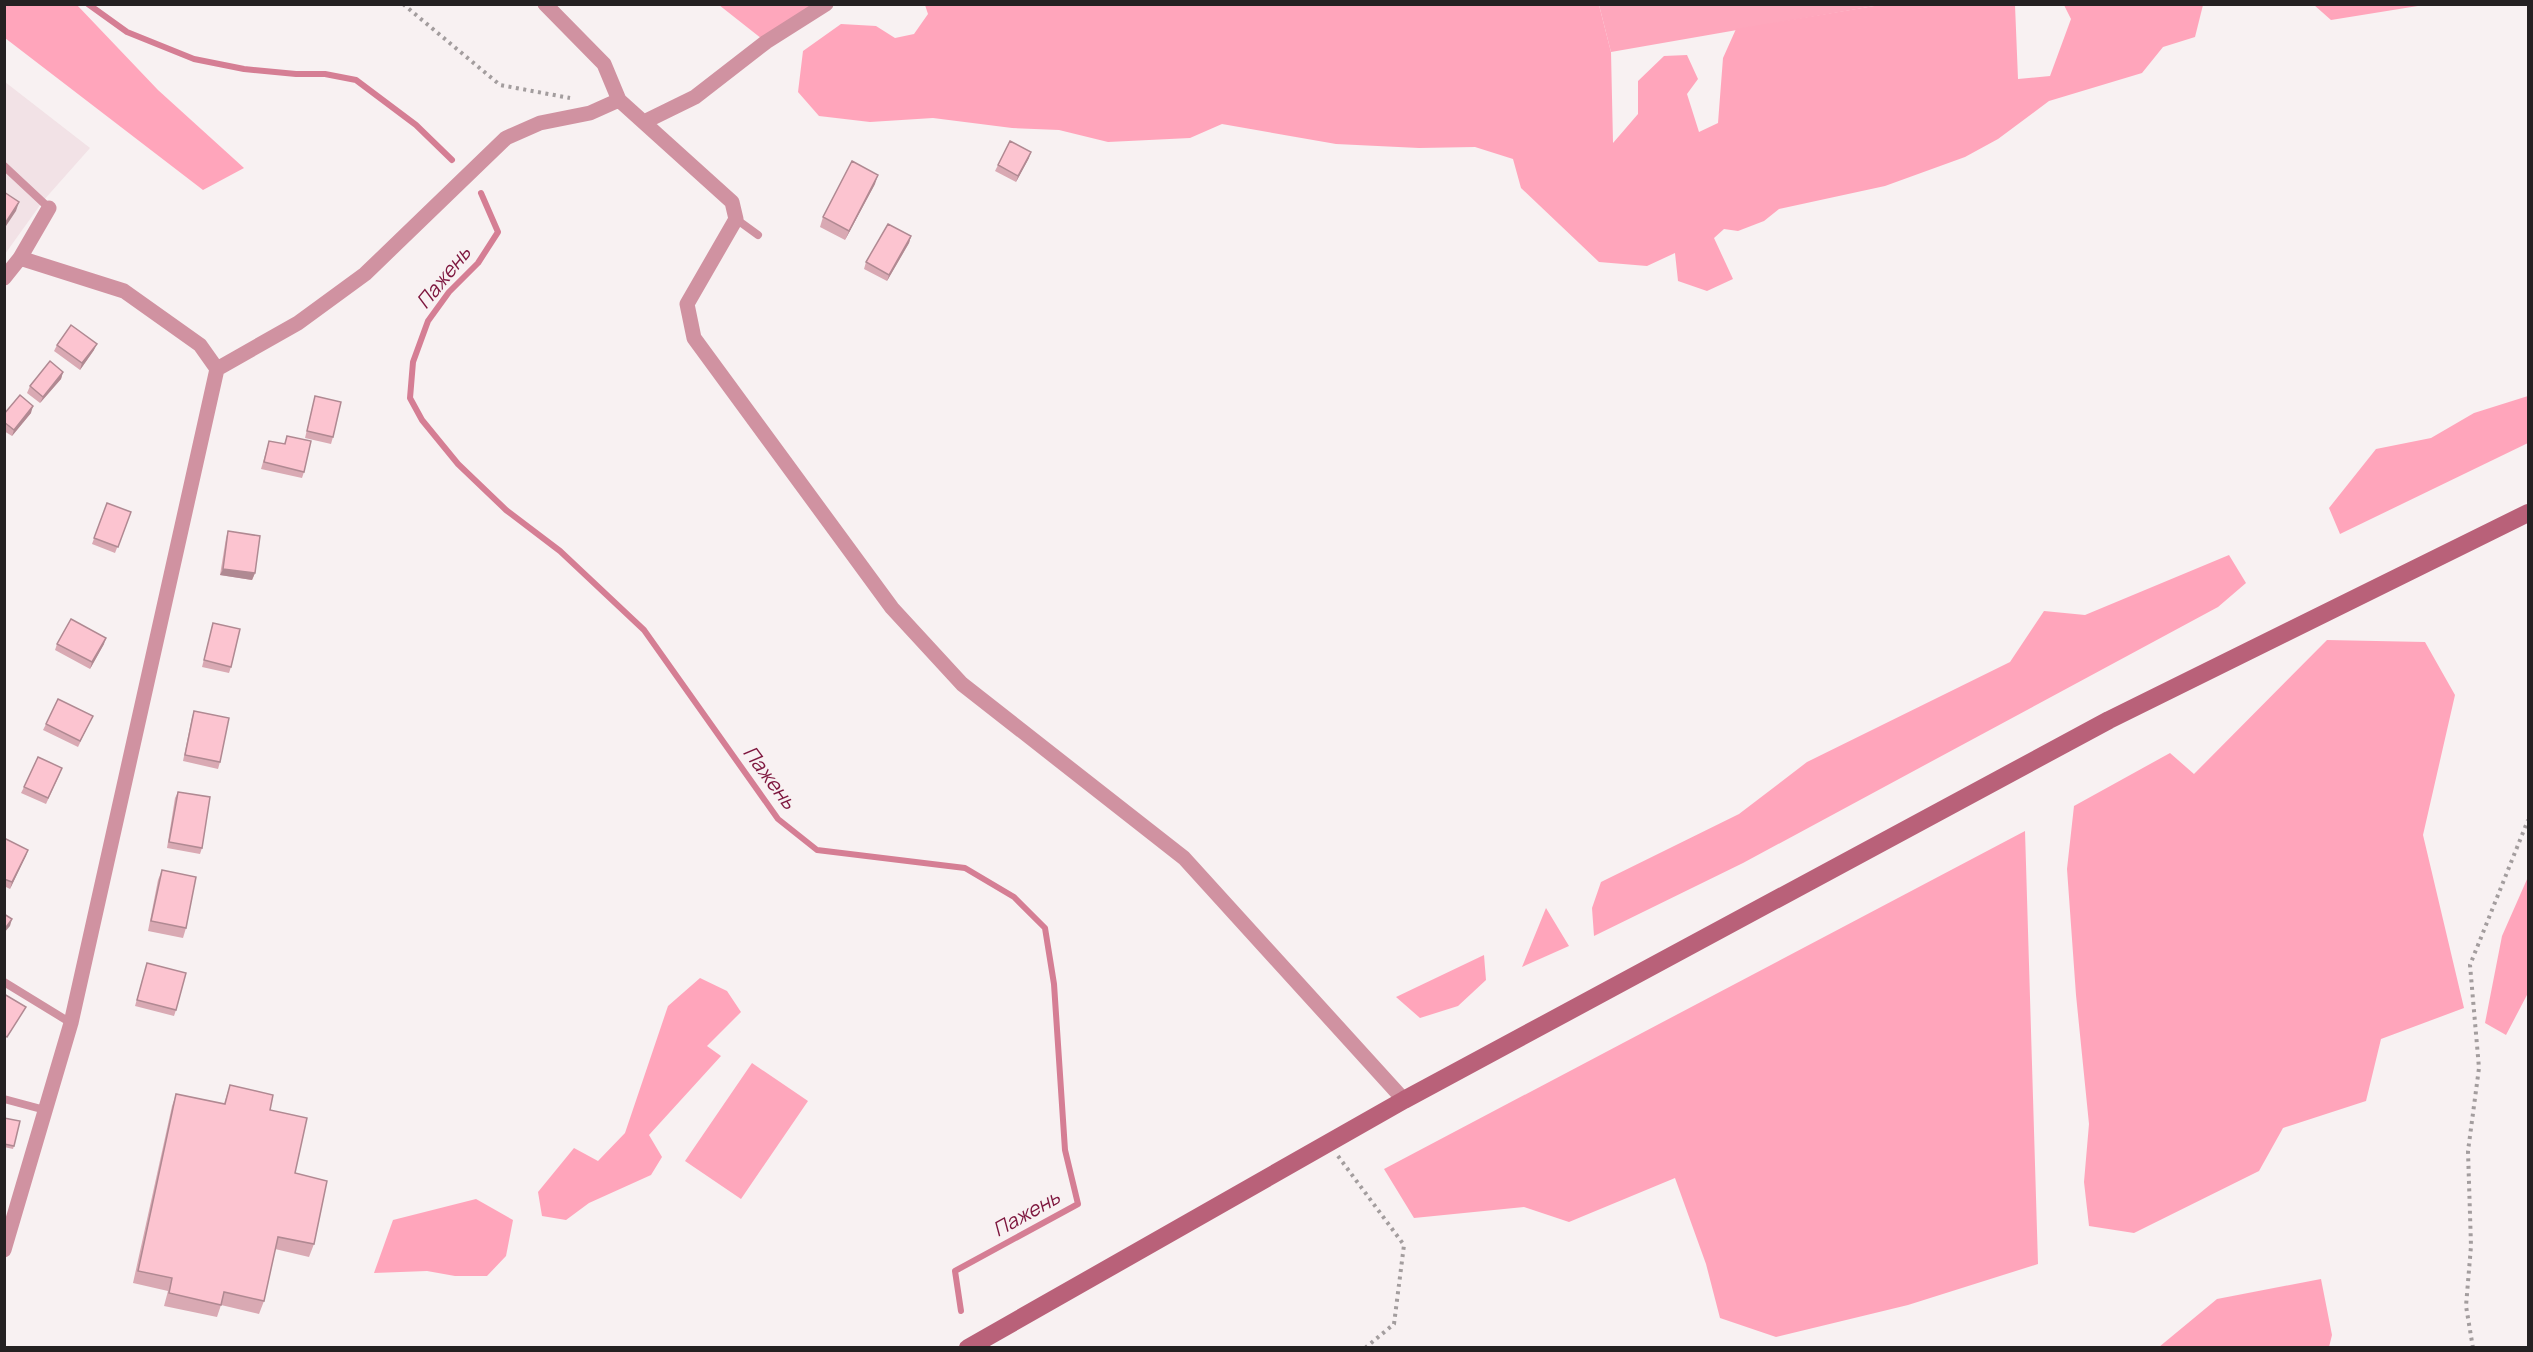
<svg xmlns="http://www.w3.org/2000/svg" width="2533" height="1352" viewBox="0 0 2533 1352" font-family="Manrope,sans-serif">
<rect width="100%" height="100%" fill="#f8f1f2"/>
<path fill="#f2e2e6" d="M5,82L90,148L43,201L5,254Z"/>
<path fill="#fea7bc" d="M719,5H826L766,42Z
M1599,5H1880L1611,52Z
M752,1063L808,1101L741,1199L685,1161Z"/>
<path fill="#ffa5bb" d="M4,5H77L158,90L244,168L203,190L5,38Z
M925,5H1599L1611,52L1613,143L1638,114V81L1664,56L1687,55L1698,79L1687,94L1699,132L1718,123L1723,58L1736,29L1880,5H2015L2018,79L2050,76L2071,19L2064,5H2203L2195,37L2163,47L2142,73L2049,101L1998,139L1965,157L1885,186L1779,209L1764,221L1738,231L1724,229L1714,238L1733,279L1707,291L1678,281L1675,253L1647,266L1599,262L1521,188L1513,159L1475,147L1419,148L1336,144L1222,124L1190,138L1108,142L1059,130L1012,128L933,118L870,122L819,116L798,92L803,51L841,24L876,26L895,38L914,34L928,14Z
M2314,5H2424L2331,20Z
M2528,396V443L2340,534L2329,508L2376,449L2431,438L2474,413Z
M2229,555L2246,583L2218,607L1743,863L1594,936L1592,908L1601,882L1739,814L1807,762L2010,662L2044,611L2085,615Z
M2327,640L2425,642L2455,695L2423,835L2464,1008L2381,1039L2366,1101L2283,1128L2259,1171L2134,1233L2089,1226L2084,1182L2089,1124L2076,995L2067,869L2074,806L2170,753L2194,774Z
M2025,831L2038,1264L1908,1305L1776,1337L1720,1318L1706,1264L1675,1178L1569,1222L1524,1207L1414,1218L1384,1169Z
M2528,877V993L2506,1035L2485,1023L2502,936Z
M1546,908L1569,946L1522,967Z
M1484,955L1486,980L1458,1006L1420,1018L1396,997Z
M700,978L727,991L741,1012L707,1046L721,1056L649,1135L662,1157L651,1175L589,1203L566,1220L542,1216L538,1192L574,1148L598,1161L625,1133L668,1006Z
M476,1199L513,1220L506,1256L487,1276H455L427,1271L374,1273L393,1220Z
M2321,1279L2332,1335L2329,1347H2159L2217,1299Z"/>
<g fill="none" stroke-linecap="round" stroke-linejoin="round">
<path stroke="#d57e94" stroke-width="6" d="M88,4L127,32L194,59L244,69L296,74H325L356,80L416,125L452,160
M481,193L498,232L478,263L449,292L428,321L413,362L410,398L422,420L458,464L506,510L560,551L644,630L778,819L817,850L965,868L1014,897L1045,928L1054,984L1065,1150L1078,1204L955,1271L961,1311"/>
<path stroke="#a39d9e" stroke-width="4" stroke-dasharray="3 4.5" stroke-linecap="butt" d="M403,4L500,85L570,98
M1338,1156L1404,1245L1394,1324L1365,1348
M2473,1348L2466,1306L2471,1246L2468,1151L2479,1068L2470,965L2528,820"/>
<path stroke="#d092a1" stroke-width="8" d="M4,166L49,208
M736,219L758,235
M4,982L71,1023
M4,1099L45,1110"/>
<path stroke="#d092a1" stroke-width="15" d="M619,100L732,202L736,219L687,304L694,338L892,608L962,684L1184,858L1404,1100
M644,122L695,97L766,42L826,4
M4,278L20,258L49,208
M217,369L298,323L365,274L506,138L540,123L590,113L619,100L604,64L545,4
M4,1250L71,1023L217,369L200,345L124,291L20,258"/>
<path stroke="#b96179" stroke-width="18" d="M968,1348L1404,1100L2109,720L2528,513"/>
</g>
<path fill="#d9a9b3" d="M1029,158L1016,182L995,171L998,165Z
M875,184L845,240L820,227L823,217Z
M911,236L909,243L887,281L864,269L866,262Z
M57,345L94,350L80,370L54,351Z
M63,372L61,379L40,403L27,393L30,386Z
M315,396L333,437L331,444L305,438Z
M31,413L12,436L4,431V414Z
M287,436L304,472L302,478L261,469L269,441L284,444Z
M107,503L131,512L115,553L92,544Z
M228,531L255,573L252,580L220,575L226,538Z
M213,623L231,667L229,673L202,667Z
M57,644H104L90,669L55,650Z
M194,711L220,762L218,769L183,761L192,717Z
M93,716L78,747L43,730L46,724Z
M60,774L46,804L21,793L24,787Z
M178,792L202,848L200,854L167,848L175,798Z
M4,838L28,850L10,889L4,886Z
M162,870L186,928L183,938L148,931L158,880Z
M147,963L176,1010L174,1016L135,1006Z
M230,1085L270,1110L295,1173L314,1244L309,1257L275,1249L264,1301L259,1314L221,1305L217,1317L164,1306L168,1291L133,1283L172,1106L176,1094L224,1104Z
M4,1118L14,1146L13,1149L4,1147Z"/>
<path fill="#b08992" d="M1031,152L1029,158L1016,182L1018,176Z
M878,175L875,184L845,240L849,231Z
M19,202L16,211L4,229V225Z
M911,236L909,243L887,281L889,275Z
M97,344L94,350L80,370L82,363Z
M63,372L61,379L40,403L43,397Z
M33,406L31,413L12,436L14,430Z
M223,569L255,573L252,580L220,575Z
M106,638L104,644L90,669L92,662Z
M28,850L26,856L10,889L12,882Z
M12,919L10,926L4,933V930Z"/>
<path fill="#fcc4d0" stroke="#b08992" stroke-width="1.5" d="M1010,141L1031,152L1018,176L998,165Z
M852,161L878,175L849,231L823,217Z
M4,192L19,202L4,225Z
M888,224L911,236L889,275L866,262Z
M71,325L97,344L82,363L57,345Z
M50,361L63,372L43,397L30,386Z
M20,395L33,406L14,430L4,422V414Z
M315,396L341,402L333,437L307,431Z
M287,436L311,441L304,472L264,462L269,441L285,444Z
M107,503L131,512L118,547L94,538Z
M228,531L260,536L255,573L223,569Z
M71,619L106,638L92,662L57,644Z
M213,623L240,629L231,667L204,660Z
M58,699L93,716L80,741L46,724Z
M194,711L229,718L220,762L185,755Z
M38,757L62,768L48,798L24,787Z
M178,792L210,797L202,848L169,842Z
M4,838L28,850L12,882L4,879Z
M162,870L196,877L186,928L151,921Z
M4,914L12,919L4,930Z
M147,963L186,973L176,1010L137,1000Z
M4,994L26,1007L7,1037L4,1035Z
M230,1085L273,1095L270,1110L307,1118L295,1173L327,1181L314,1244L278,1237L264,1301L224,1292L221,1305L169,1293L172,1278L138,1271L176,1094L225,1104Z
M4,1118L20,1121L14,1146L4,1144Z"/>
<g text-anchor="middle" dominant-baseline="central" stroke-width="4.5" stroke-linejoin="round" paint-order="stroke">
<g font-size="20" font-style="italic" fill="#7d153d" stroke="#f8f1f2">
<text transform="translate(443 277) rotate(-51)">Пажень</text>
<text transform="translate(770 777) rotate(53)">Пажень</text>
<text transform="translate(1026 1213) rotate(-29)">Пажень</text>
</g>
</g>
<rect width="2533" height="1352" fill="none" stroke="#242122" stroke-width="12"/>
</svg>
